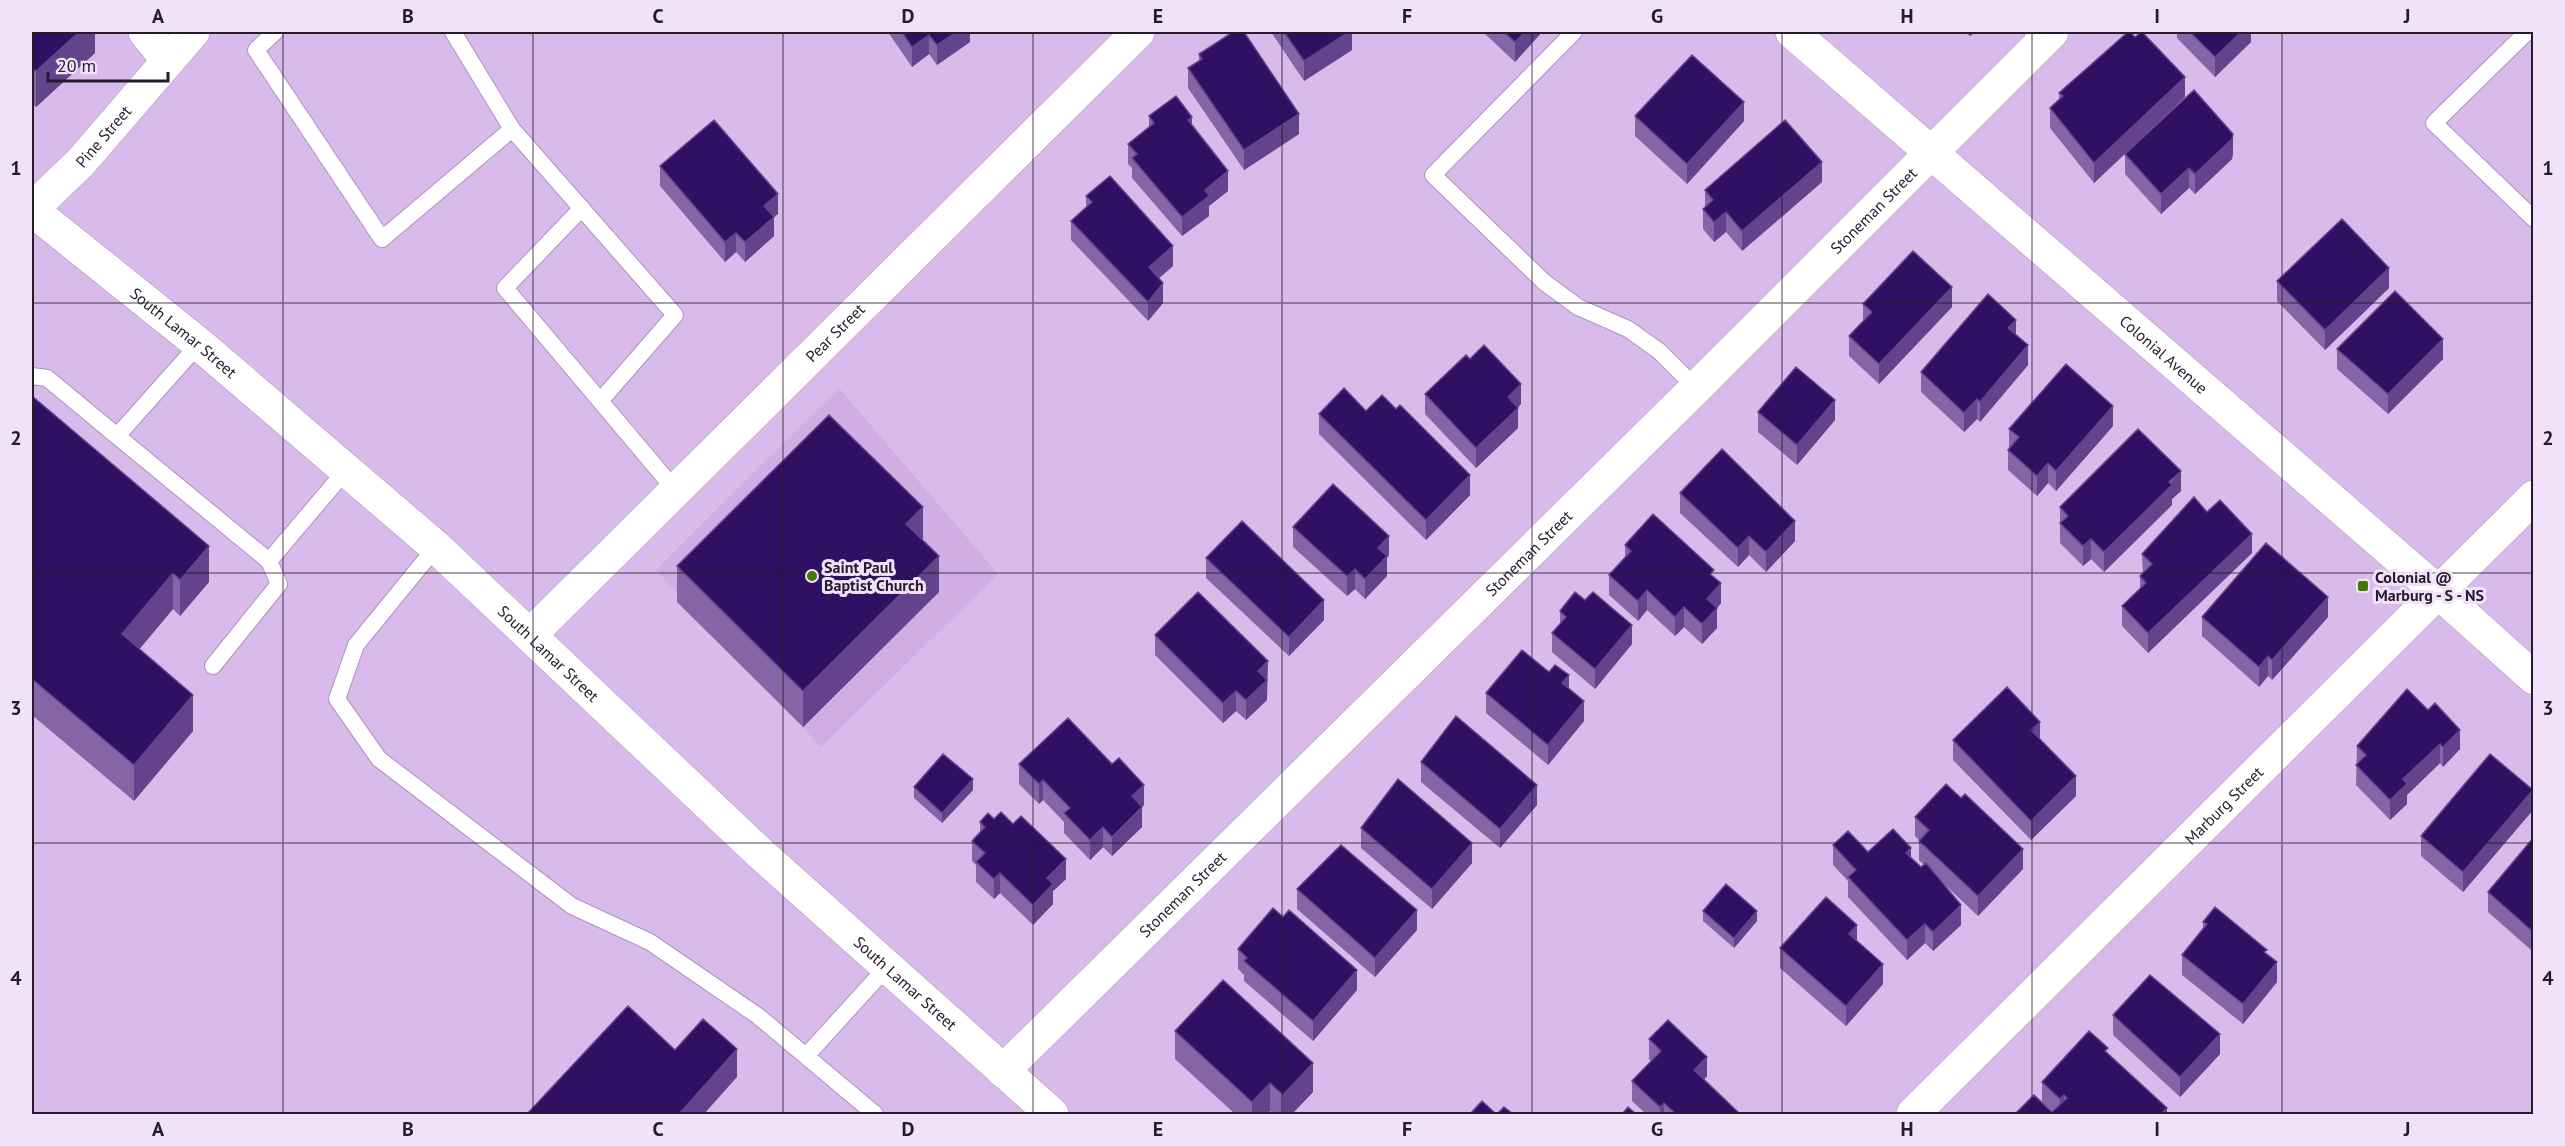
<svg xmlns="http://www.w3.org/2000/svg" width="2565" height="1146" viewBox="0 0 2565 1146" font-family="'PT Sans',sans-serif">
<rect width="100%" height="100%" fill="#d8bbea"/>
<path fill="#cfafe3" d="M839,388L998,574L821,747L656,570Z"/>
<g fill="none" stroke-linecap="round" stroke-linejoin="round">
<defs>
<path id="service" d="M275,32L256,50L382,239L512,129
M453,32L512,129L675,315L601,400
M1574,32L1433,175L1544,282L1578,307L1628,329L1659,351L1696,388
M2527,32L2434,123L2534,219
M582,208L505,288L676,491
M199,344L117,436L269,561L347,469
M32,376L47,378L117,436
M436,547L356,645L337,699L379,759L572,906L650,942L758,1016L875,1114
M213,666L279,584L269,561
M806,1056L887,967"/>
<g id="minor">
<path d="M145,32L167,59"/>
<path id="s1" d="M1792,32L2437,591L2534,678"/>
<path id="s2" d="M531,634L1138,32"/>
<path id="s3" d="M1003,1071L1696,388L2052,32"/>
<path id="s4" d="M1913,1114L2534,497"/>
</g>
<g id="tertiary">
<path id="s5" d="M32,209L81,162L193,32"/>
</g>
<g id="secondary">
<path id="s6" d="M32,210L199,344L436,547L761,854L1052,1114"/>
</g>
</defs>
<use href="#service" stroke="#ad91be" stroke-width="18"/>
<use href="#minor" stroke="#ad91be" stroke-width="34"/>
<use href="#tertiary" stroke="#ad91be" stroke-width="34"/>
<use href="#secondary" stroke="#ad91be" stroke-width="34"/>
<use href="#service" stroke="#fff" stroke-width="16"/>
<use href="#minor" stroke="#fff" stroke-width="33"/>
<use href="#tertiary" stroke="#fff" stroke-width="33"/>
<use href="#secondary" stroke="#fff" stroke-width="33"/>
</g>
<path fill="#8466a6" d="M32,32H95V53L36,107L32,104Z
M888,32H970V42L937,65L929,54L912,67Z
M1271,32H1352V50L1304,81Z
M1483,32H1542L1515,62Z
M1965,32H1975L1970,36Z
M2177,32H2251V42L2215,77L2177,38Z
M1199,54L1299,134L1244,170L1188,88V68L1199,61Z
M2059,93L2185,97L2094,183L2050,128V108L2059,99Z
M1149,116L1192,125L1228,191L1209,206V216L1182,236L1132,178V168L1128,164V144L1149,127Z
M1635,116L1744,121L1687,184L1635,136Z
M2233,153L2232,159L2195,194L2189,188L2161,214L2125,174V154Z
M660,166L778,214L774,217V236L745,262L736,252L725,262L660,186Z
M1822,182L1742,251L1726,232L1714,242L1703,229V209L1705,207V190Z
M1086,196L1173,266L1159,278L1163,303L1148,321L1071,240V221L1086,207Z
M2277,281L2389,288L2325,350L2277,301Z
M1863,304L1952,307L1879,384L1849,356V336L1863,321Z
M2016,334L2028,365L1980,422L1977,419L1964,432L1921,392V372Z
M2337,349L2443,359L2388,414L2337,369Z
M1470,359L1521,404L1518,407V428L1476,468L1425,414V394Z
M32,396L209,582L180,616L173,609L139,649L193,731L134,801L32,715Z
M1366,411L1470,495L1426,540L1319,434V414Z
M1758,412L1835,420L1797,465L1758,432Z
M2113,426L2056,491L2048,483L2037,496L2008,470V450L2009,448V429Z
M2181,491L2172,499V505L2104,572L2091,559L2083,566L2060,543V507Z
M1680,493L1795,541L1766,572L1749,555L1738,567L1680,513Z
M2207,512L2252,553L2148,653L2122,626V606L2140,589V576L2143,574L2142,554Z
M1293,527L1389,555L1387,558V576L1365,599L1355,589L1347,596L1293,547Z
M923,541L939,592L803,727L677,602V566Z
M1625,545L1714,577L1721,603L1717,608V628L1702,644L1684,627L1675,636L1647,610L1638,621L1609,595V575L1625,558Z
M1206,558L1324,620L1289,656L1206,578Z
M1560,611L1632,644L1595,689L1552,652V633L1560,624Z
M2202,617H2328L2272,680L2268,676L2259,687L2202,636Z
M1155,635L1268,681L1267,682V700L1246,720L1236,711L1223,723L1155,655Z
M1569,688L1584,721L1548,765L1486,713V693Z
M2407,689L2460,749L2443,767L2440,763L2407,795V804L2390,820L2356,785L2357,746Z
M2040,739L2076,796L2031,840L1953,760V740Z
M1421,762L1537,805L1500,848L1421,782Z
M1019,764L1144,805L1142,807V827L1112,856L1103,847L1090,860L1064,833V822L1043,800L1039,804L1019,784Z
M914,787L973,790L942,823L914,798Z
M2533,810L2463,892L2421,856V836Z
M1915,817L2023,869L1978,916L1942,882L1961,925L1933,951L1925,943L1907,960L1848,897V881L1833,865V845L1868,852L1911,858L1921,867L1924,865L1919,860V840L1915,836Z
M994,819L1066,879L1053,891V904L1033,925L1000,893L994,899L976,882V865L972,861V841L980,833V822Z
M1361,828L1472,863L1432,909L1361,848Z
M2534,837V947L2531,950L2488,912V892Z
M1297,889L1417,930L1375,977L1297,909Z
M1703,911L1757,921L1734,948L1703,921Z
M2203,922L2277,982L2243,1024L2182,975V955L2203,928Z
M1857,941L1883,984L1846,1026L1780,968V948Z
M1238,949L1357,990L1313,1041L1244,981V975L1238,969Z
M2113,1015L2220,1054L2180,1097L2113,1035Z
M1175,1031L1313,1092L1292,1114H1274L1270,1111L1267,1114H1235L1175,1059Z
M1649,1039L1707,1076L1704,1080L1740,1114H1646L1632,1101V1081L1651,1061L1649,1059Z
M2108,1054L2167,1114L2052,1113L2053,1112L2042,1102V1082Z"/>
<path fill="#62438c" d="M79,32H95V53L36,107V71Z
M957,32H970V42L937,65V45Z
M1349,32H1352V50L1304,81V61Z
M1525,32H1542L1515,62V42Z
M1970,32H1975L1970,36Z
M2241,32H2251V42L2215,77V57Z
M929,35V54L912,67V47Z
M2185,77V97L2094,183V163Z
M1744,102V121L1687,184V164Z
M1299,114V134L1244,170V150Z
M1192,117V137L1188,120Z
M2233,134V153L2232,159L2195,194V174Z
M1822,162V182L1742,251V231Z
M2189,168V188L2161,214V194Z
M1228,171V191L1209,206V216L1182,236V217L1205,190Z
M778,194V214L774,217V236L745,262V242L764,206Z
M1726,212V232L1714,242V222Z
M736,233V252L725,262V242Z
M1173,246V266L1149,287V267Z
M2389,268V288L2325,350V330Z
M1163,283V303L1148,321V302Z
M1952,287V307L1879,384V364Z
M2016,320V339L2008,328Z
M2443,339V359L2388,414V394Z
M2028,345V365L1980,422V402Z
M1521,384V404L1508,417V397Z
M1977,399V419L1964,432V413Z
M1835,400V420L1797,465V445Z
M2113,406V426L2056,491V471Z
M1518,408V428L1476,468V448Z
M2048,463V483L2037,496V476Z
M2181,471V491L2172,499V505L2104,572V552Z
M1470,475V495L1426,540V520Z
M923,507V543L906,524Z
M1795,521V541L1766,572V552Z
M2252,534V553L2148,653V633Z
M1389,536V555L1387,558V576L1365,599V579L1378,548Z
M1749,536V555L1738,567V548Z
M2091,539V559L2083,566V546Z
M209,546V582L180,616V580Z
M939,556V592L803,727V691Z
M1355,569V589L1347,596V576Z
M173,573V609L122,670V634Z
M1721,583V603L1717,608V628L1702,644V624L1707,599Z
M1647,590V610L1638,621V601Z
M2328,597V617L2272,680V660Z
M1324,600V620L1289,656V637Z
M1684,607V627L1675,636V617Z
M1632,625V644L1595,689V669Z
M2268,656V676L2259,687V667Z
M1268,661L1267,700L1246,720V700L1258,671Z
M1569,675V695L1562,683Z
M1236,691V711L1223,723V703Z
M193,695V731L134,801V765Z
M1584,701V721L1548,765V745Z
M2040,722V741L2031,730Z
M2460,730V749L2443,767V747Z
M2440,744V763L2407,795V804L2390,820V800L2403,779Z
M2076,776V796L2031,840V821Z
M973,779V790L942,823V813Z
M1043,780V800L1039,804V784Z
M1144,785V805L1132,816V796Z
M1537,785V805L1500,848V829Z
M2533,790V810L2463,892V872Z
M1142,807V827L1112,856V837Z
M1103,827V847L1090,860V840Z
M1472,843V863L1432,909V889Z
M1911,848V868L1906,853Z
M2023,849V869L1978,916V896Z
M1066,859V879L1053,891V904L1033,925V905L1047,878Z
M1000,873V893L994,899V879Z
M1961,905V925L1933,951V932Z
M1417,910V930L1375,977V958Z
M1757,911V921L1734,948V938Z
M1925,924V943L1907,960V940Z
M1857,925V945L1849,934Z
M2534,927V947L2531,950V930Z
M2277,962V982L2243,1024V1004Z
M1883,964V984L1846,1026V1006Z
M1357,970V990L1313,1041V1021Z
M2220,1034V1054L2180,1097V1077Z
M737,1049V1077L704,1114H679Z
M1707,1057V1076L1694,1090V1070Z
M1313,1063V1092L1292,1114H1283V1095Z
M1270,1083V1111L1267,1114H1252V1102Z
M2064,1095V1114H2060V1099Z
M1664,1103V1114H1660V1107Z
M2167,1108V1114H2161Z"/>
<path fill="#2f1063" stroke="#62438c" stroke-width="1.5" d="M32,32H79L36,71L32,68Z
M902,32H957L937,45L929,35L912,47Z
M1233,32H1244L1299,114L1244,150L1188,68L1202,59L1199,54Z
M1284,32H1349L1304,61Z
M1504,32H1525L1515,42Z
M2128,32H2130L2135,37L2142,32L2185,77L2094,163L2050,108L2063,96L2059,93Z
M2190,32H2241L2215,57Z
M1692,55L1744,102L1687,164L1635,116Z
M2194,90L2233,134L2232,139L2195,174L2189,168L2161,194L2125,154Z
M1176,96L1192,117L1188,120L1228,171L1205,190L1209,196L1182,217L1132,158L1137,154L1128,144L1154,123L1149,116Z
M714,120L778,194L764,206L774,217L745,242L736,233L725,242L660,166Z
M1785,120L1822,162L1742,231L1726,212L1714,222L1703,209L1713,200L1705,190Z
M1110,176L1173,246L1149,267L1163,283L1148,302L1071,221L1092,202L1086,196Z
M2342,219L2389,268L2325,330L2277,281Z
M1913,251L1952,287L1879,364L1849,336L1872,312L1863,304Z
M2395,291L2443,339L2388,394L2337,349Z
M1988,294L2016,320L2008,328L2028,345L1980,402L1977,399L1964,413L1921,372Z
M1484,345L1521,384L1508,397L1518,408L1476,448L1425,394L1466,355L1470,359Z
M2066,364L2113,406L2056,471L2048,463L2037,476L2008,450L2019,437L2009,429Z
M1796,367L1835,400L1797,445L1758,412Z
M1344,388L1366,411L1382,395L1396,409L1400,405L1470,475L1426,520L1319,414Z
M32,396L209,546L180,580L173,573L122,634L193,695L134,765L32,679Z
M829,415L923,507L906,524L939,556L803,691L677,566Z
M2138,429L2181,471L2169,482L2172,485L2104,552L2091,539L2083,546L2060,523L2068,516L2060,507Z
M1722,449L1795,521L1766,552L1749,536L1738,548L1680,493Z
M1333,484L1389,536L1378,548L1387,556L1365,579L1355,569L1347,576L1293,527Z
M2194,497L2207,512L2220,500L2252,534L2148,633L2122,606L2146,583L2140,576L2152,564L2142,554Z
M1653,514L1714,570L1710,574L1721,583L1707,599L1717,608L1702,624L1684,607L1675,617L1647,590L1638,601L1609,575L1631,551L1625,545Z
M1242,521L1324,600L1289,637L1206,558Z
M2266,543L2328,597L2272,660L2268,656L2259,667L2202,617Z
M1198,592L1268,661L1258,671L1267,680L1246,700L1236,691L1223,703L1155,635Z
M1575,592L1585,600L1593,592L1632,625L1595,669L1552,633L1566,617L1560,611Z
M1522,650L1549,672L1555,665L1569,675L1562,683L1584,701L1548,745L1486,693Z
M2007,687L2040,722L2031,730L2076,776L2031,821L1953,740Z
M2407,689L2428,710L2435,703L2460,730L2443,747L2440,744L2403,779L2407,784L2390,800L2356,765L2366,755L2357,746Z
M1456,716L1537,785L1500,829L1421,762Z
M1068,718L1112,764L1119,758L1144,785L1132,796L1142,807L1112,837L1103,827L1090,840L1064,813L1070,808L1043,780L1039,784L1019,764Z
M943,754L973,779L942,813L914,787Z
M2490,754L2533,790L2463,872L2421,836Z
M1398,779L1472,843L1432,889L1361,828Z
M1946,784L1961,798L1965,794L2023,849L1978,896L1919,841L1929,830L1915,817Z
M1001,812L1013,824L1021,816L1066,859L1047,878L1053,884L1033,905L1000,873L994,879L976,862L985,853L972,841L985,827L980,822L988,813L994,819Z
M1893,829L1911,848L1906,853L1921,867L1926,863L1961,905L1933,932L1925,924L1907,940L1848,877L1856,870L1833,845L1848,831L1868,852Z
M2534,837V927L2531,930L2488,892Z
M1341,845L1417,910L1375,958L1297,889Z
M1726,884L1757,911L1734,938L1703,911Z
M1826,897L1857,925L1849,934L1883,964L1846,1006L1780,948Z
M2215,907L2267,950L2264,952L2277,962L2243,1004L2182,955L2207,924L2203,922Z
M1273,908L1283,917L1289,910L1357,970L1313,1021L1244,961L1247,958L1238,949Z
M2150,975L2220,1034L2180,1077L2113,1015Z
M1223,980L1313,1063L1283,1095L1270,1083L1252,1102L1175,1031Z
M628,1006L675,1050L703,1019L737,1049L679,1114H527Z
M1668,1020L1707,1057L1694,1070L1740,1114H1676L1664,1103L1660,1107L1632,1081L1661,1051L1649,1039Z
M2089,1031L2108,1048L2105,1051L2167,1108L2161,1114H2055L2052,1112L2067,1098L2064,1095L2060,1099L2042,1082Z
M2034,1095L2054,1114H2015Z
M1482,1101L1496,1114H1470Z
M1504,1107L1513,1114H1497Z
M1628,1107L1636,1114H1622Z"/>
<path fill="none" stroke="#261b2c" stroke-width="1.5" stroke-opacity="0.55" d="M283,32V1114M533,32V1114M783,32V1114M1033,32V1114M1282,32V1114M1532,32V1114M1782,32V1114M2032,32V1114M2282,32V1114M32,303H2534M32,573H2534M32,843H2534"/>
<g fill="#467700" stroke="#f1e2fa" stroke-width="2">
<circle cx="812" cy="576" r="6"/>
<rect x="2357" y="580" width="12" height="12" rx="3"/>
</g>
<g text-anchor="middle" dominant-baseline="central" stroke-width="6" stroke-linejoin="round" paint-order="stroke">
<g font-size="16" fill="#261b2c" stroke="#f1e2fa">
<text stroke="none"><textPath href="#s5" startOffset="102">Pine Street</textPath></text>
<text stroke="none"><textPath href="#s3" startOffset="1224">Stoneman Street</textPath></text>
<text stroke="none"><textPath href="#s6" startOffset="195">South Lamar Street</textPath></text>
<text stroke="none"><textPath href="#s2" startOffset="428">Pear Street</textPath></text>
<text stroke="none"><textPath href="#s1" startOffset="492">Colonial Avenue</textPath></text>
<text stroke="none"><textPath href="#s3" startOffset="738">Stoneman Street</textPath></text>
<text stroke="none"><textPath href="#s6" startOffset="681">South Lamar Street</textPath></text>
<text stroke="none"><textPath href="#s4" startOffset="438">Marburg Street</textPath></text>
<text stroke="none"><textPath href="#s3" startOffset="252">Stoneman Street</textPath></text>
<text stroke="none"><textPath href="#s6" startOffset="1167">South Lamar Street</textPath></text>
</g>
<g font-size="16" font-weight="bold" fill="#261b2c" stroke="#f1e2fa" text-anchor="start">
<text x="824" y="567">Saint Paul<tspan x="824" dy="18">Baptist Church</tspan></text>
<text x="2375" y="577">Colonial @<tspan x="2375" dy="18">Marburg - S - NS</tspan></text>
</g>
</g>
<rect width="2565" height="1146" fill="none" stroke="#f1e2fa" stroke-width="66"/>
<path d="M48 72v9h120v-9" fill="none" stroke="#261b2c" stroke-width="3"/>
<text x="57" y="72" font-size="18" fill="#261b2c" stroke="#f1e2fa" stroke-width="4.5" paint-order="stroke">20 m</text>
<rect x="33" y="33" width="2499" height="1080" fill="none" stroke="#261b2c" stroke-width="2"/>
<g font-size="20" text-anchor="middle" font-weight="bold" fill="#261b2c">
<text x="158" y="23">A</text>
<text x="408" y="23">B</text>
<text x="658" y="23">C</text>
<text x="908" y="23">D</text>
<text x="1158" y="23">E</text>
<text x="1407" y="23">F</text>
<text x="1657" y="23">G</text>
<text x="1907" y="23">H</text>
<text x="2157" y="23">I</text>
<text x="2407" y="23">J</text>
<text x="16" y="175">1</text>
<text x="2548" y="175">1</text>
<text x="16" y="445">2</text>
<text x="2548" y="445">2</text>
<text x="16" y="715">3</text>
<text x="2548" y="715">3</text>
<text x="16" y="985">4</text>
<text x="2548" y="985">4</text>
<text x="158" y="1136">A</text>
<text x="408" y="1136">B</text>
<text x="658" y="1136">C</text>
<text x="908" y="1136">D</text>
<text x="1158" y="1136">E</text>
<text x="1407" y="1136">F</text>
<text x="1657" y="1136">G</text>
<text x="1907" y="1136">H</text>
<text x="2157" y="1136">I</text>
<text x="2407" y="1136">J</text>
</g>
</svg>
